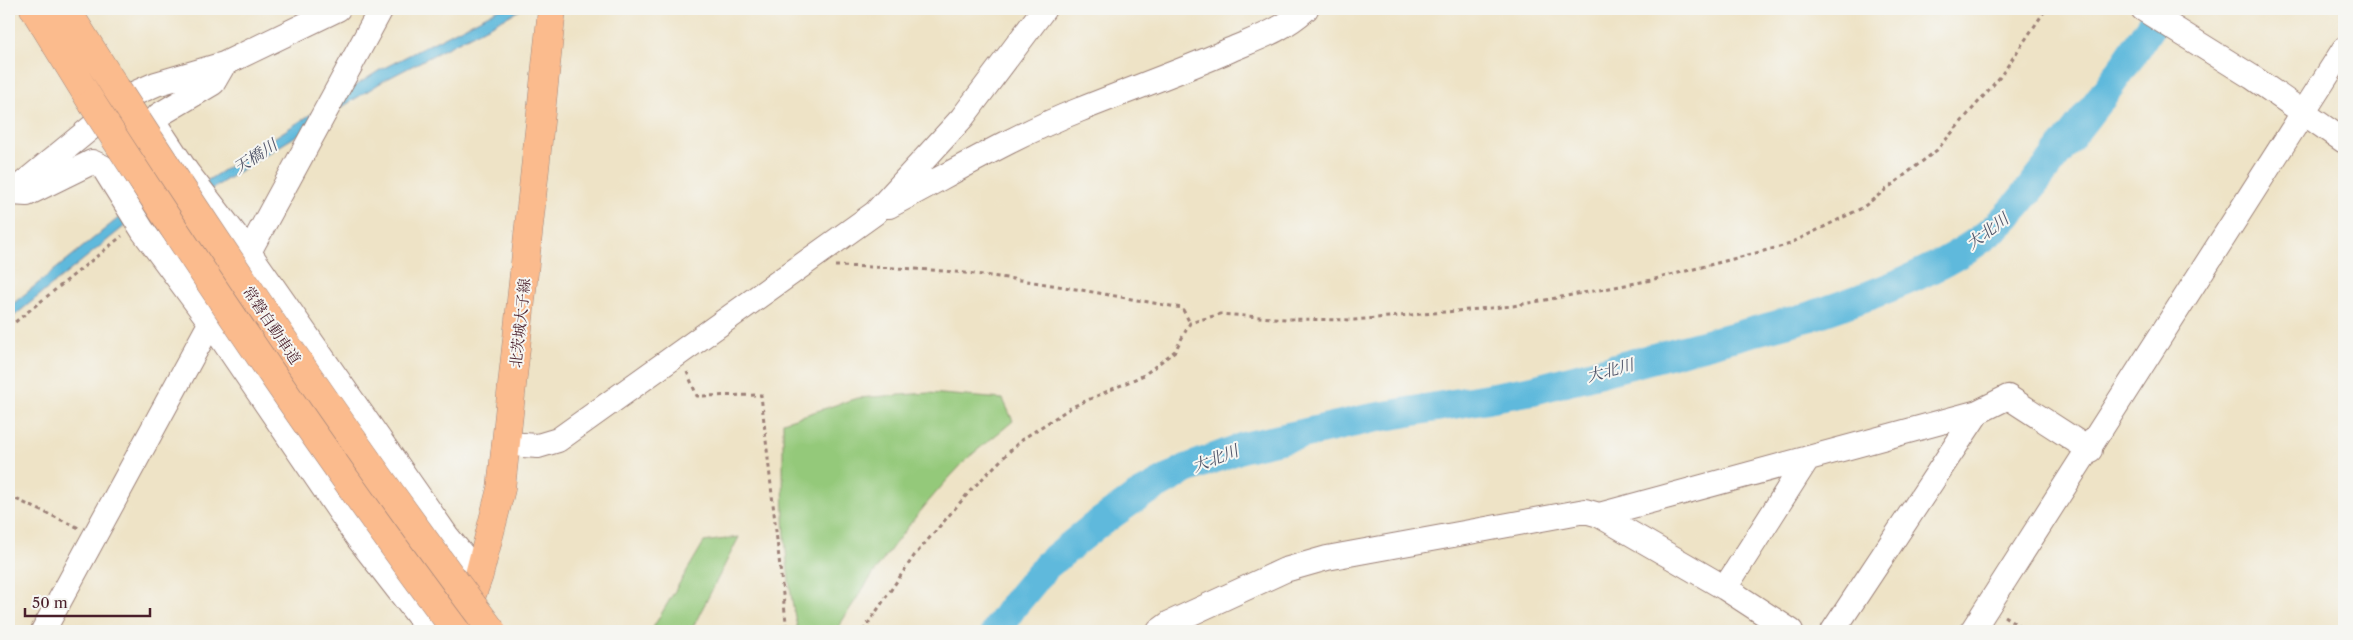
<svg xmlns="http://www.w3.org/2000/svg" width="2353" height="640" viewBox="0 0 2353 640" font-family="'Libre Caslon Text','Noto Serif JP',serif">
<rect width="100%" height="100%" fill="#f6f6f2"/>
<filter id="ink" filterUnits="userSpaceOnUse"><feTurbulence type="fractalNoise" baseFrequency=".02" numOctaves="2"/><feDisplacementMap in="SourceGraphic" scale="10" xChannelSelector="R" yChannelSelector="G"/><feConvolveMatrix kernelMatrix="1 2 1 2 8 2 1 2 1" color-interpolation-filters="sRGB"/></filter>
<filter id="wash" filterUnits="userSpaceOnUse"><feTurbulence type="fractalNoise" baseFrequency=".0096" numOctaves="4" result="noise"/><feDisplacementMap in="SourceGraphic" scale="20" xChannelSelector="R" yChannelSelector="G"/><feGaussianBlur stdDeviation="1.12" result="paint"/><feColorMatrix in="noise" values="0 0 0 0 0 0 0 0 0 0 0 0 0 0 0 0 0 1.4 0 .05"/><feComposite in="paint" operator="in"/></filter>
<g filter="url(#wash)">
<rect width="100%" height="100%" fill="#eee3c6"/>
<path fill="#94c97a" stroke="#6f7452" d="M929,393L1003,399L1013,421C997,435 978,448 963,463C915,513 872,572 836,631H798C782,562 783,492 783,422L857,398Z
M739,537L691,631H651L704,542Z"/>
<path fill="#5fb9dc" stroke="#546c84" d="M499,9H522L385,80L210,190L126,225L9,320V307L121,216L205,182L380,70Z"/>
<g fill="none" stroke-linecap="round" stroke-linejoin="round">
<path stroke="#5fb9dc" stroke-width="30" d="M996,631L1013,606L1047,565L1095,526L1136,497L1186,469L1244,447L1368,419L1533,390L1808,317C1867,297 1931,275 1981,239C2011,217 2032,186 2055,157C2093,109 2130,61 2161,9"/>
</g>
</g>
<g filter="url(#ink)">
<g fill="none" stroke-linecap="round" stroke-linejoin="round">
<defs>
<path id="minor" d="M2143,9L2252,77L2344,141
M224,64L213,83L159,115L154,122L187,172L248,251L447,536L479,575
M14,191L131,95L156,84L224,64L338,9
M11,193L27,194L92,162L103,167L143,231L211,323L357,537L430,631
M889,206C952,173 1013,136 1079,110C1129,90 1180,72 1230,50C1258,38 1283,30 1306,9
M508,444L538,446L558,440L875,213L962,118L1044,9
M1599,515L1978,412L2008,397L2090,450
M1725,588L1808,458
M43,631L381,9
M1159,631L1170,623L1285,570L1327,558L1585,511L1599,515L1725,588L1791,631
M1833,631L1978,412
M1972,631L2344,49"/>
<path id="major" d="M459,631L479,575L501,489L552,9"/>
<path id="highway" d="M34,9L92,103
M66,9L116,88"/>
</defs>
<use href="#minor" stroke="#9c8178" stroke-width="26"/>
<use href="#major" stroke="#9c8178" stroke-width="29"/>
<use href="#highway" stroke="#9c8178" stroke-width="29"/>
<path stroke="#9c8178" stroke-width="3" stroke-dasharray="4 4" stroke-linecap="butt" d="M835,266C882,267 929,269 975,274C1044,282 1113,296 1182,308L1190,323
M9,327L122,236
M687,372L697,396L761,395L787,631
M9,496L79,528
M2004,616L2028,631
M863,631L914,556L970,491L1021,440L1072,407L1144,375L1175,351L1190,323L1220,314L1286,319L1354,320L1513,306L1647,281L1787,245L1862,208L1937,150L2000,77L2046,9"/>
<use href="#minor" stroke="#fff" stroke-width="24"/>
<use href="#major" stroke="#fbbb8d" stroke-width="28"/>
<use href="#highway" stroke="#fbbb8d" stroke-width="28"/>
<defs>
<path id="highway-bridge" d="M116,88C236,273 359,455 492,631
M92,103C208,283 328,460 456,631"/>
</defs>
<use href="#highway-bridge" stroke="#9c8178" stroke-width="29" stroke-linecap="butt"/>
<use href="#highway-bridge" stroke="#fbbb8d" stroke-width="28"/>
</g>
</g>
<g text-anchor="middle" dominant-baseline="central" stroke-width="4" stroke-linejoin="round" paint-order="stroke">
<g font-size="15" fill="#4a1f2b" stroke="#f6f6f2">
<text transform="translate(520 323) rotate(-84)">北茨城大子線</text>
<text transform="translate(272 325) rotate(56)">常磐自動車道</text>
</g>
<g font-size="16" font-style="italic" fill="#515569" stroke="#f6f6f2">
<text transform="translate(255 156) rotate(-33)">天橋川</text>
<text transform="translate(1987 231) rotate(-37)">大北川</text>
<text transform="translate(1610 370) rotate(-15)">大北川</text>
<text transform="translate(1215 458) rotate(-21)">大北川</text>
</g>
</g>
<rect width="2353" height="640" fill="none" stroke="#f6f6f2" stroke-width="30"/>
<path d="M25 608v8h125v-8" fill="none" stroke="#4a1f2b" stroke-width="2.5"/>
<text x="32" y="608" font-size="15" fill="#4a1f2b" stroke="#f6f6f2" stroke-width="4" paint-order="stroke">50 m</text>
</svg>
